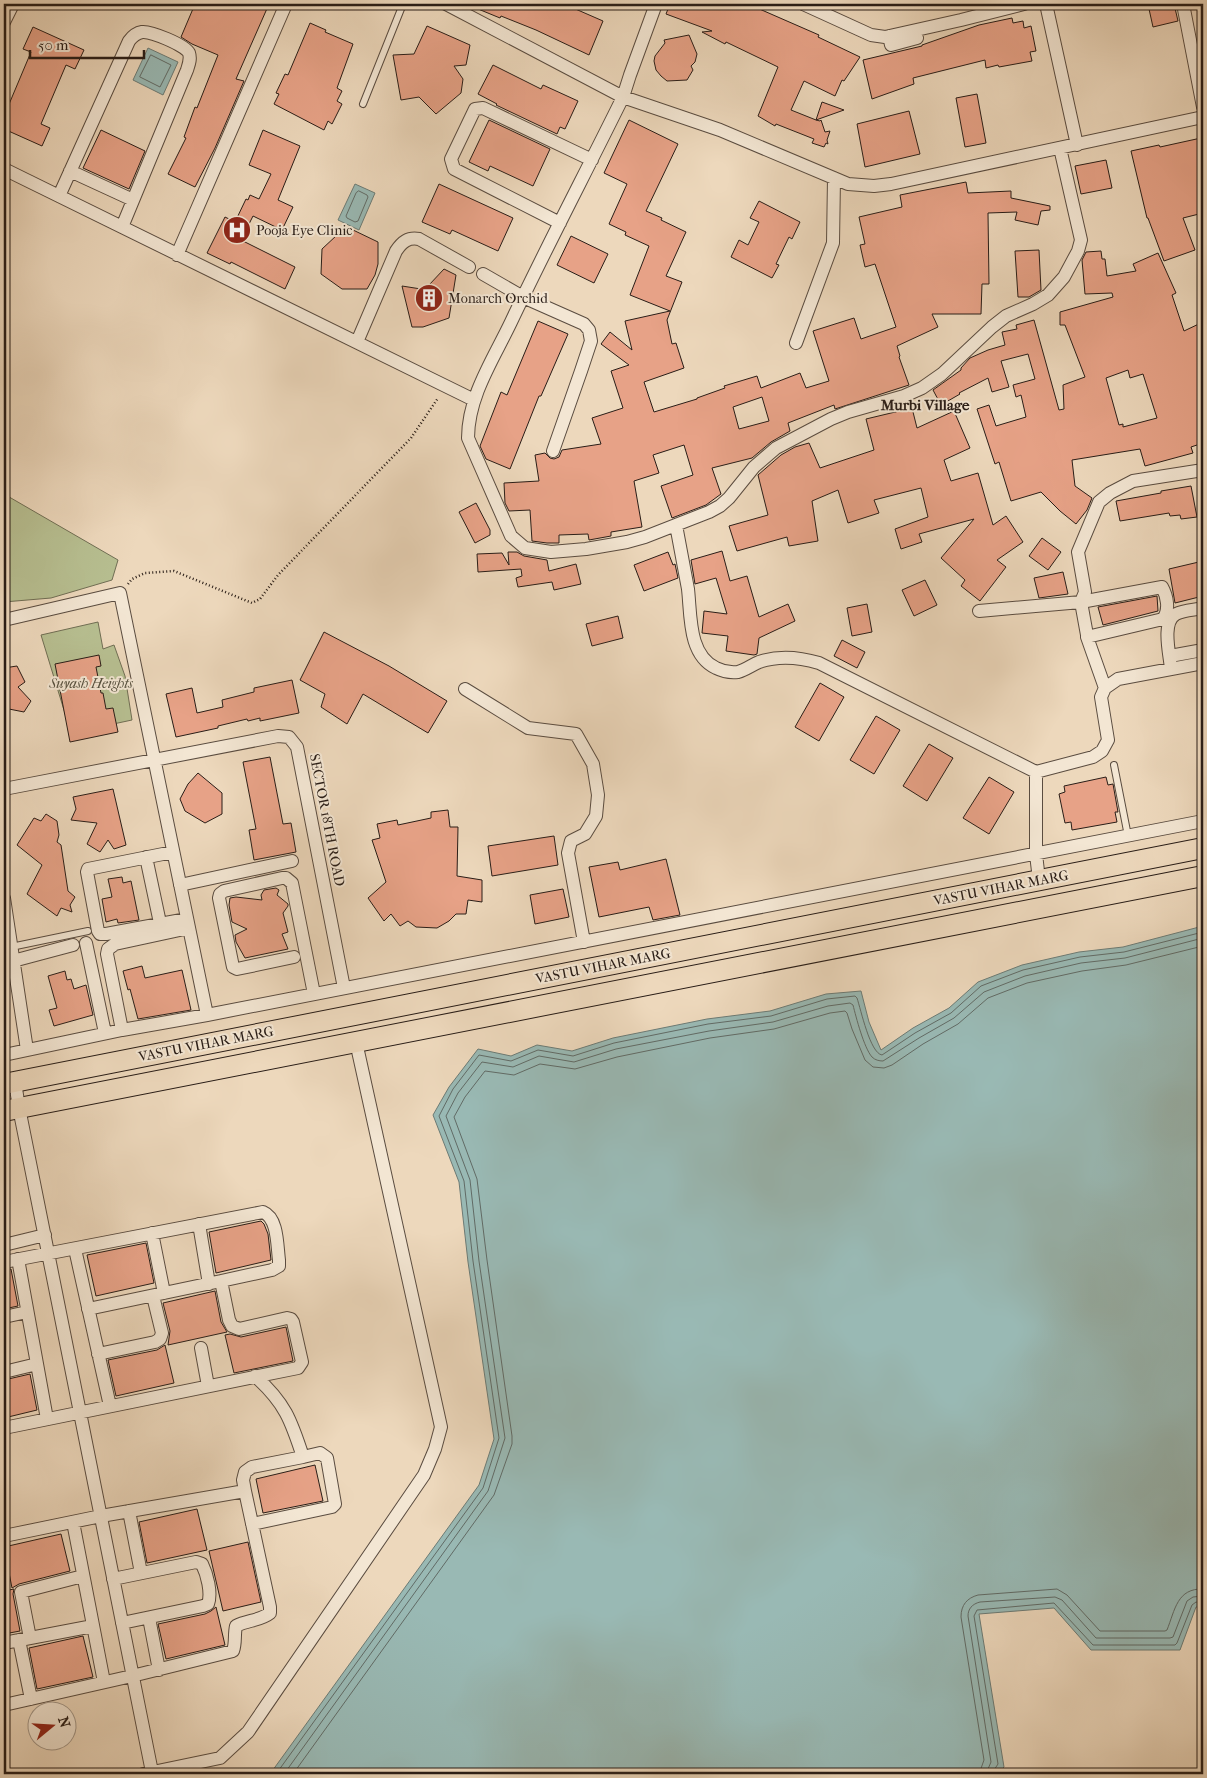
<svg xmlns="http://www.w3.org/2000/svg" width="1207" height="1778" viewBox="0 0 1207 1778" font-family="'IM FELL French Canon',serif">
<rect width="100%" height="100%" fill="#edd8bc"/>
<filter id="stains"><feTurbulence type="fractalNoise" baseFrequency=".004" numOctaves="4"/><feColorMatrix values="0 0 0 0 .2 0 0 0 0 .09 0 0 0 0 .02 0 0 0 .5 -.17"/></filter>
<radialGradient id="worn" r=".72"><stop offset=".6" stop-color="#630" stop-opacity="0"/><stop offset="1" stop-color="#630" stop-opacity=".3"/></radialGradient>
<path fill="#b7bf91" stroke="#706e54" d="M4,494L118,560L112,580L51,598L4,602Z
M98,622L103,649L114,645L125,676L132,720L71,733L41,635Z"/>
<path fill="#99b9b4" stroke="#6c7b75" d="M148,48L178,62L163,95L133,80Z
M355,184L375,193L359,230L338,220Z
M1203,926V1607H1196L1180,1650H1091L1054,1608L979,1614L1004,1767L997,1774H270L479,1485L494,1439L468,1262L459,1182L433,1115L449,1087L478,1049L511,1056L537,1045L572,1051L613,1038L707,1019L770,1011L826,994L861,991L869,1022L881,1050L913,1028L949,1008L978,982L1022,965L1079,952L1123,947Z"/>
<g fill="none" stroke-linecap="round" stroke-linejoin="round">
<path stroke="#616b66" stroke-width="1" d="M151,55L171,65L160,87L140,77Z
M359,191L367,195L368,197L358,221L355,222L347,218L346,216L356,193Z
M276,1774L483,1488L499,1438L473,1261L464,1181L439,1116L453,1089L479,1055L511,1061L538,1050L573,1056L614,1043L708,1024L771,1016L827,999L855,996L857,998C861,1010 870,1053 882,1055L915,1033L951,1013L981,986L1023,970L1080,957L1124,952L1203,932
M284,1774L488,1491L505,1438L479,1261L470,1180L446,1116L458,1093L482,1062L513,1067L539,1056L574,1062L616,1049L709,1031L773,1022L828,1006L850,1003L853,1005C856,1017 864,1048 872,1057C875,1060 879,1061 883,1061L919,1038L954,1018L984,992L1025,976L1081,963L1125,958L1203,938
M293,1774L494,1495L512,1444V1436L487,1260L477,1179L454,1117L465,1097L485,1071L514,1075L540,1064L575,1069L617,1057L710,1038L774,1029L830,1013L845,1011L847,1013L852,1029L865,1060L873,1067L884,1068L892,1065L923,1044L958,1024L988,998L1027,983L1082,971L1126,965L1203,946
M979,1774L984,1760L961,1617C961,1605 967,1598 978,1595L1057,1589L1067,1595L1100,1631H1165L1167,1630C1175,1610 1177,1588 1203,1589
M987,1774L988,1769L991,1762L968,1616C968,1609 972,1604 980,1602L1055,1597L1062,1600L1096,1638H1170L1173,1637L1187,1601L1193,1597L1203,1596
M993,1774L994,1770L998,1764L974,1616L977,1610L1054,1603L1093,1645H1175L1177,1643L1192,1605L1196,1602L1203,1603"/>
</g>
<path fill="#e7a287" stroke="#291d17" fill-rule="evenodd" d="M195,4H269L236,79L244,81L215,148L195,187L168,174L186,138L184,137L195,107L197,108L218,55L192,44L181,37Z
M466,4H564L603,21L589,55L536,30L501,16L500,18Z
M670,4H748L819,35L818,37L860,57L844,81L842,80L835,96L804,81L791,110L816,120L822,102L844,110L816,120L820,121L821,120L825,132L830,131L827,140L828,144L826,143L824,147L812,143L814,139L776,124L775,126L758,116L778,67L726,42L725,44L702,32L712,31L666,14Z
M1151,4H1174L1178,21L1153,27L1149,9H1152Z
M1012,18L1013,23L1023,21L1024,28L1031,26L1036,51L1030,52L1032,61L999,67L998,65L986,68L985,60L913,78L914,84L872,99L863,60L922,46V45L979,25Z
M310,23L326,30L325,32L353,44L337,88L342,91L337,101L342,104L332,124L328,121L324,130L274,104L279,94L276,93L285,74L288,75Z
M427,26L470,45L466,65L454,66L463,79L461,93L436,114L419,97L401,100L393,55L414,54Z
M33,27L84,50L75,69L66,65L41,124L50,128L42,146L4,129V107L7,109L31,52L23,49Z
M689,35L697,54L695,62L691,66L693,70L687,80L667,81L661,76L656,70L654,61L655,56L665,43L664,40Z
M493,65L541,89L543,85L578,101L565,129L560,127L557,134L496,105L497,104L478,94Z
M977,94L986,143L965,147L956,98Z
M909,111L920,154L865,167L857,124Z
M489,120L550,149L533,186L490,166L488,171L469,162Z
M629,120L678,144L646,211L662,218L661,220L686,232L666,276L682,282L667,320L672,344L676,343L684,368L644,382L654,412L697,399V398L725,388L724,386L757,376L761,388L800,373L806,388L829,381L813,331L854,318L861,339L896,327L875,264L865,267L860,245L865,244L859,217L902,207L900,195L966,182L968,193L1011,191V198L1050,206V210L1041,211L1038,225L1015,220L1017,212L988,213L989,284H982L981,314H932L938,327L897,346L900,356L899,357L909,385L835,409L834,405L788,423L790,431L771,442L752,458L712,468L721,494L706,505L672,518L661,486L693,475L684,445L653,455L659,473L634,481L642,527L611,532V536L589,540L588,534L559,535V543H547L532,541L530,510L509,511L505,503L504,483L539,481L535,455L545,453L550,458L554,459L559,457L562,450L601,444L592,418L623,408L611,371L629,365L601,344L610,332L632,350L625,321L670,311L630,295L649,246L625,235L626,232L609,224L627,184L604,173ZM762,397L769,421L739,429L733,407Z
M101,130L145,151L129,189L83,168Z
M263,130L300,146L278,200L293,207L282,230L253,216L241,240L295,267L285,289L231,262L230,264L207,253L225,217L235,222L246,199L248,200L250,195L259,199L271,174L249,165Z
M1201,138L1203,147V213L1183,218L1195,250L1164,261L1148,218H1147L1131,151L1159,145L1160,147Z
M1106,160L1112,188L1081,194L1075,166Z
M439,184L513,218L498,251L452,230L450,234L422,222Z
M759,201L800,222L792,239L789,237L776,264L779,265L772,278L731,257L739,240L748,245L759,222L750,218Z
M351,229L378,242V264L375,275L367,289H342L321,274L322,249L337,235Z
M571,236L608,254L594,283L557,265Z
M1039,250L1041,290L1029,297H1018L1015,251Z
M1101,251L1102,259H1105L1107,276L1136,271L1133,264L1158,253L1176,293L1172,295L1184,331L1203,322V443L1191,447L1193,453L1145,466L1140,449L1072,460L1075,486L1092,498L1087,510L1076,524L1060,511L1041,492L1011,501L999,462L995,464L977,409L989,405L996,426L1026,417L1021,395L1016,397L1013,385L1035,379L1028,354L1001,361L1009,387L992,392L988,378L959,393L960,394L941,405L933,390L961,370V368L970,358L988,350L1005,345L1002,332L1017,329L1016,325L1034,320L1059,410L1064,409L1063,385L1085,377L1065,325H1060V312L1113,297L1112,293L1085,294L1082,260L1086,252ZM1128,370L1130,378L1143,374L1157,418L1123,427V424L1119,425L1106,378Z
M444,269L456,275L449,318L423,327H412L402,286L421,289L429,285Z
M538,321L568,334L541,396H539L510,469L486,459L480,446L501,392L507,395Z
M912,408L917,428L954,411L970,448L944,460L951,481L978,473L993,525L1006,516L1023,542L997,560L1006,567L980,601L961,586L965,580L941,558L974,519L919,534L922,542L901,549L895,529L928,517L921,488L874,500L879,513L848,523L838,490L812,501L818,541L789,546L787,537L737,551L729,526L768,515L758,475L781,455L795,447L809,443L820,468L874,450L866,419Z
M1191,486L1197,517L1181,519L1180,515L1170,516L1169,513L1120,521L1116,501L1161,493V491Z
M476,503L490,530V535L475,543L459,512Z
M1042,538L1061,552L1048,570L1029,556Z
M722,551L730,581L747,576L759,617L788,604L795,621L759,638L757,654L754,655L726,651L728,636L702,633L704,611L727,614L716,578L695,584L691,560Z
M508,552H517L524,556L547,560L549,571L576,564L581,584L554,590L552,582L518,587L516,578L522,576L521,569L478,572L477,554L502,553L509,565Z
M668,552L673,565L675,564L678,578L644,591L634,565Z
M1203,561V596L1175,603L1169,569Z
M1063,572L1068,594L1039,598L1034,578Z
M925,580L937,605L914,616L902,590Z
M1157,596L1158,611L1103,625L1098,607Z
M867,604L872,632L852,636L847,608Z
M618,616L623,638L592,646L586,624Z
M324,632L389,666L447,701L428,733L363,694L347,724L321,707L325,694L300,680Z
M842,640L865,652L857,668L834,656Z
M99,655L101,666L96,667L101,693H103L106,709L113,708L118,732L70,742L55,664Z
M17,666L25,682L18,687L31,701L24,712L4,708V668Z
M292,680L299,713L260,721V718L248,721L247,719L218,726V728L176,737L166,694L192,688L197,713L223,707L222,700L254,692V688Z
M820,683L844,697L819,741L795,727Z
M876,716L900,730L874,774L850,760Z
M929,744L953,758L927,801L903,786Z
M270,757L283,824L291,823L296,852L254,860L249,830L256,829L243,762Z
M198,773L222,793V814L205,823L185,811L180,799L188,784Z
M989,777L1014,792L989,834L963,818Z
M1106,777L1108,785L1113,784L1118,812H1115L1117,822L1072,830L1071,822L1065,823L1059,794L1065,792L1064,786Z
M113,789L126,845L114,849L108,840L100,852L87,844L97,823L71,820L76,809L73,797Z
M448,810L450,827H458L457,876L482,880V902L468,900L466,914H456L449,921L437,928L416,927L408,921L400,926L391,914L384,921L368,898L386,882L372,840L380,838L377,824L397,820L398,825L431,818V812Z
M46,814L57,821L59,835L57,842L61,845L68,891L75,897L70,905L72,912L61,908L57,916L27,894L42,865L17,845L34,818L41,821Z
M554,836L558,865L492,876L488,846Z
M666,859L680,915L653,920L649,907L599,917L589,867L618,862L620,870Z
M122,877L123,883L131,881L139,920L118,923L117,919L106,922L102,899L112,897L108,879Z
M276,888L279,890L277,895L288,904V906L283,913L288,932L282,934L288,949L245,958L236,942L235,935L247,929L232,922L229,905L230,898L236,897L262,900L261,895L264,890Z
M563,889L569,917L535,924L530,895Z
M142,966L145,978L182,970L191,1010L138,1019L130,989L128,990L123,971Z
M65,971L67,980L71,979L74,989L86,985L93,1015L54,1026L49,1010L57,1008L48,976Z
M261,1221L264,1224L268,1234L271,1260L216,1273L209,1232Z
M146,1243L154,1283L96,1296L87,1255Z
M11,1269L18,1306L4,1309V1270Z
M215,1291L221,1322L227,1332L168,1345L170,1331L163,1303Z
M286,1327L293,1361L234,1373L225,1335L230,1334L241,1337Z
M165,1345L174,1383L116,1396L108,1360L157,1350Z
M30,1374L37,1410L4,1418V1380Z
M315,1465L323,1501L263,1513L256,1479Z
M197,1509L207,1550L147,1563L139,1522Z
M61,1534L70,1571L19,1584L12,1588L4,1547Z
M248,1542L261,1602L223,1611L209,1551Z
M14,1589L13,1594L20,1631L4,1634V1591Z
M216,1607L225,1645L166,1659L158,1624L205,1614L211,1611Z
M83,1636L93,1677L37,1689L29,1648Z"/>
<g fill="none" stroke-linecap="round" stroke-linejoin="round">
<defs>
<path id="lane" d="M363,104L403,4
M1114,765L1128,836
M11,947L88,931"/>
<path id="street" d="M446,4L623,97L720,130L848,184L874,186L891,184L1203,117
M656,4L630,75L623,97C586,172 547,246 511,322C494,358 468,396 468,438L511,536L525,548L551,552L586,549L627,542L645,537L709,512L720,506L729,498L754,467L776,448L831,419L848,412L904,396L922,388L942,374L992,327L1006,316L1033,304L1048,295L1064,277L1078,251L1081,240L1060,148
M803,4L871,35L885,37L961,20L1024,4
M1046,4L1077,145
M1183,4L1203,107
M4,22L13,4
M889,36L891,45L917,38
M4,169L474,400
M70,171L133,200
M59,196L129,41C132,37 136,33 142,32C151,31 185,45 189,53C191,59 189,64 187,70L122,227
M560,223L454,169L451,159L474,111L475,109L483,108L592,160
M177,255L286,4
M483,274L523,297L584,324L589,330L591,341L581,371L553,451
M357,342L396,251C402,242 408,237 419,239L469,267
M796,343L833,243L834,178
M676,525C680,547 684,568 688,589C691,615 688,655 716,668C722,671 730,673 738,672C745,670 752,665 759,662C779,655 799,657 819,663L1036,772V854L1039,880
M979,611L1081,602L1085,592L1078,552L1099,502L1110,493L1133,481L1203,470
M4,620L120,593L207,1015
M1087,637L1163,619C1170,610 1167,596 1162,587L1081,602L1087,635V637L1105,688
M1170,656L1203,650
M1171,669C1170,655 1161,622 1176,614C1184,610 1195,610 1203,608
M465,689L528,728L576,734L593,764L598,795L596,816L585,834L571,841L568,853L584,942
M1036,772L1093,757L1102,751L1108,740L1101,697L1105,688L1118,679L1203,663
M4,789L278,736L289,737L297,747L344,988
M173,852L88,869L87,872L98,931L100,934H106L187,919
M146,857L160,923
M180,885L292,861
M4,898L27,1050
M86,943L105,1033
M294,957L237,969L233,967L219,898L220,894L224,891L282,878H286L292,883L314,994
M13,961L73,945
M122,1030L107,954L108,949L115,944L189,928
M4,1055L122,1030L207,1015L1203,821
M15,1082L19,1108L152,1772
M199,1224L209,1284
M152,1233L164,1293
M4,1245L45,1235
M75,1249L110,1406
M18,1259L47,1419
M4,1262L263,1212C278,1218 277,1245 279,1260V1266L272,1270L221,1281L229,1320L232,1326L239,1329L287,1318L291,1319L293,1322L302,1362L298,1368L4,1428
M88,1309L221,1281
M4,1317L27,1312
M201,1348L208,1386
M98,1354L155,1342L160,1339L162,1333L153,1296
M4,1372L37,1364
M129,1511L141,1573
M73,1522L104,1682
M252,1524L332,1507L335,1504L327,1458L320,1453L303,1457
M4,1536L101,1516L245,1491L243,1480L245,1472L252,1467L303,1457C291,1420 285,1403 255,1376
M113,1579L196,1562L202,1564C207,1574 212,1593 208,1604L203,1606L122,1623
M149,1618L159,1670
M30,1638L21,1592L83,1576
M19,1640L31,1699
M4,1643L93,1626
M4,1705L132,1676L233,1651C236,1643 234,1635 236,1626C247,1620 260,1621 270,1613V1607L245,1491
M143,1774L220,1758L248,1732L424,1475L435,1449L441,1427L356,1042"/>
<path id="primary" d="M4,1084L1203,848
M4,1111L1203,876"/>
</defs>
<use href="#lane" stroke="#5a4c40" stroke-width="8"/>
<use href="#street" stroke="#5a4c40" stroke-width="14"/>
<use href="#primary" stroke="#291d17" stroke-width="22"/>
<path stroke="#291d17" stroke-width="2.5" stroke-dasharray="1 2.5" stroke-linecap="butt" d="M128,584L132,579L145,573L174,571L252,603L260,599L278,575L411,438L438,398"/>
<use href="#lane" stroke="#f3e6d3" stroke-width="6"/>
<use href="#street" stroke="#f3e6d3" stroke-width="12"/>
<use href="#primary" stroke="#edd8bc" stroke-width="20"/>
</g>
<defs>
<symbol id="hospital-disc" viewBox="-11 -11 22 22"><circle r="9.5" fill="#8f2418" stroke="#f3e6d3"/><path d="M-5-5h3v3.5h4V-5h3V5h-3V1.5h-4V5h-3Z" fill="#fff"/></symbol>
<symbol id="building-disc" viewBox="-11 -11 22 22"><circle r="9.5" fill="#8f2418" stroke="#f3e6d3"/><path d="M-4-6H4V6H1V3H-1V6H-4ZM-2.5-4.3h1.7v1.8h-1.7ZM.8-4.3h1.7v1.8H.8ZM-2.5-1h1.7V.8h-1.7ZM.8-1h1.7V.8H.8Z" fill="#fff"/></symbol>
</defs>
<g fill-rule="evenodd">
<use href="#hospital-disc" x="221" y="214" width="32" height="32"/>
<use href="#building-disc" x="413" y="282" width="32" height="32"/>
</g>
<g text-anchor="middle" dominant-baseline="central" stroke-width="4" stroke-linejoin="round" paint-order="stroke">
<g font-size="14" fill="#291d17" stroke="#f3e6d3" text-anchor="start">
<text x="256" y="230">Pooja Eye Clinic</text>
<text x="448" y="298">Monarch Orchid</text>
</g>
<g font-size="14" font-style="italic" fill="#544e3c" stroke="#f3e6d3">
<text x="91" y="683">Suyash Heights</text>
</g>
<g font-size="14" fill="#291d17" stroke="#f3e6d3">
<text transform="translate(327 820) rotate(79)">SECTOR 18TH ROAD</text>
<text transform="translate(1001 888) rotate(-11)">VASTU VIHAR MARG</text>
<text transform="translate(603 966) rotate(-11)">VASTU VIHAR MARG</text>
<text transform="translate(206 1044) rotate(-11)">VASTU VIHAR MARG</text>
</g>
<g font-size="15" font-weight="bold" fill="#291d17" stroke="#f3e6d3">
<text x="925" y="405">Murbi Village</text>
</g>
</g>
<rect width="1207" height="1778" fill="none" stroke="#edd8bc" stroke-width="20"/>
<rect x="5" y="5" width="1197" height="1768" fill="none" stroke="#291d17" stroke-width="2.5"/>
<rect x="10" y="10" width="1187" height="1758" fill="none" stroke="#291d17"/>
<g transform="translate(52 1726) rotate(72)"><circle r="24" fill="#f3e6d3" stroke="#a29688"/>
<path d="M0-4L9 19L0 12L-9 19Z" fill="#8f2418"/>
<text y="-8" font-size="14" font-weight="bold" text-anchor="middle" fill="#291d17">N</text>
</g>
<path d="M30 50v8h114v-8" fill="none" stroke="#291d17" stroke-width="2.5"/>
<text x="38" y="50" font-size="15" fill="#291d17" stroke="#f3e6d3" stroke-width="4" paint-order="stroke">50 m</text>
<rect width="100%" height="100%" filter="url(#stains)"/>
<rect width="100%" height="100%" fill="url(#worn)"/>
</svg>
